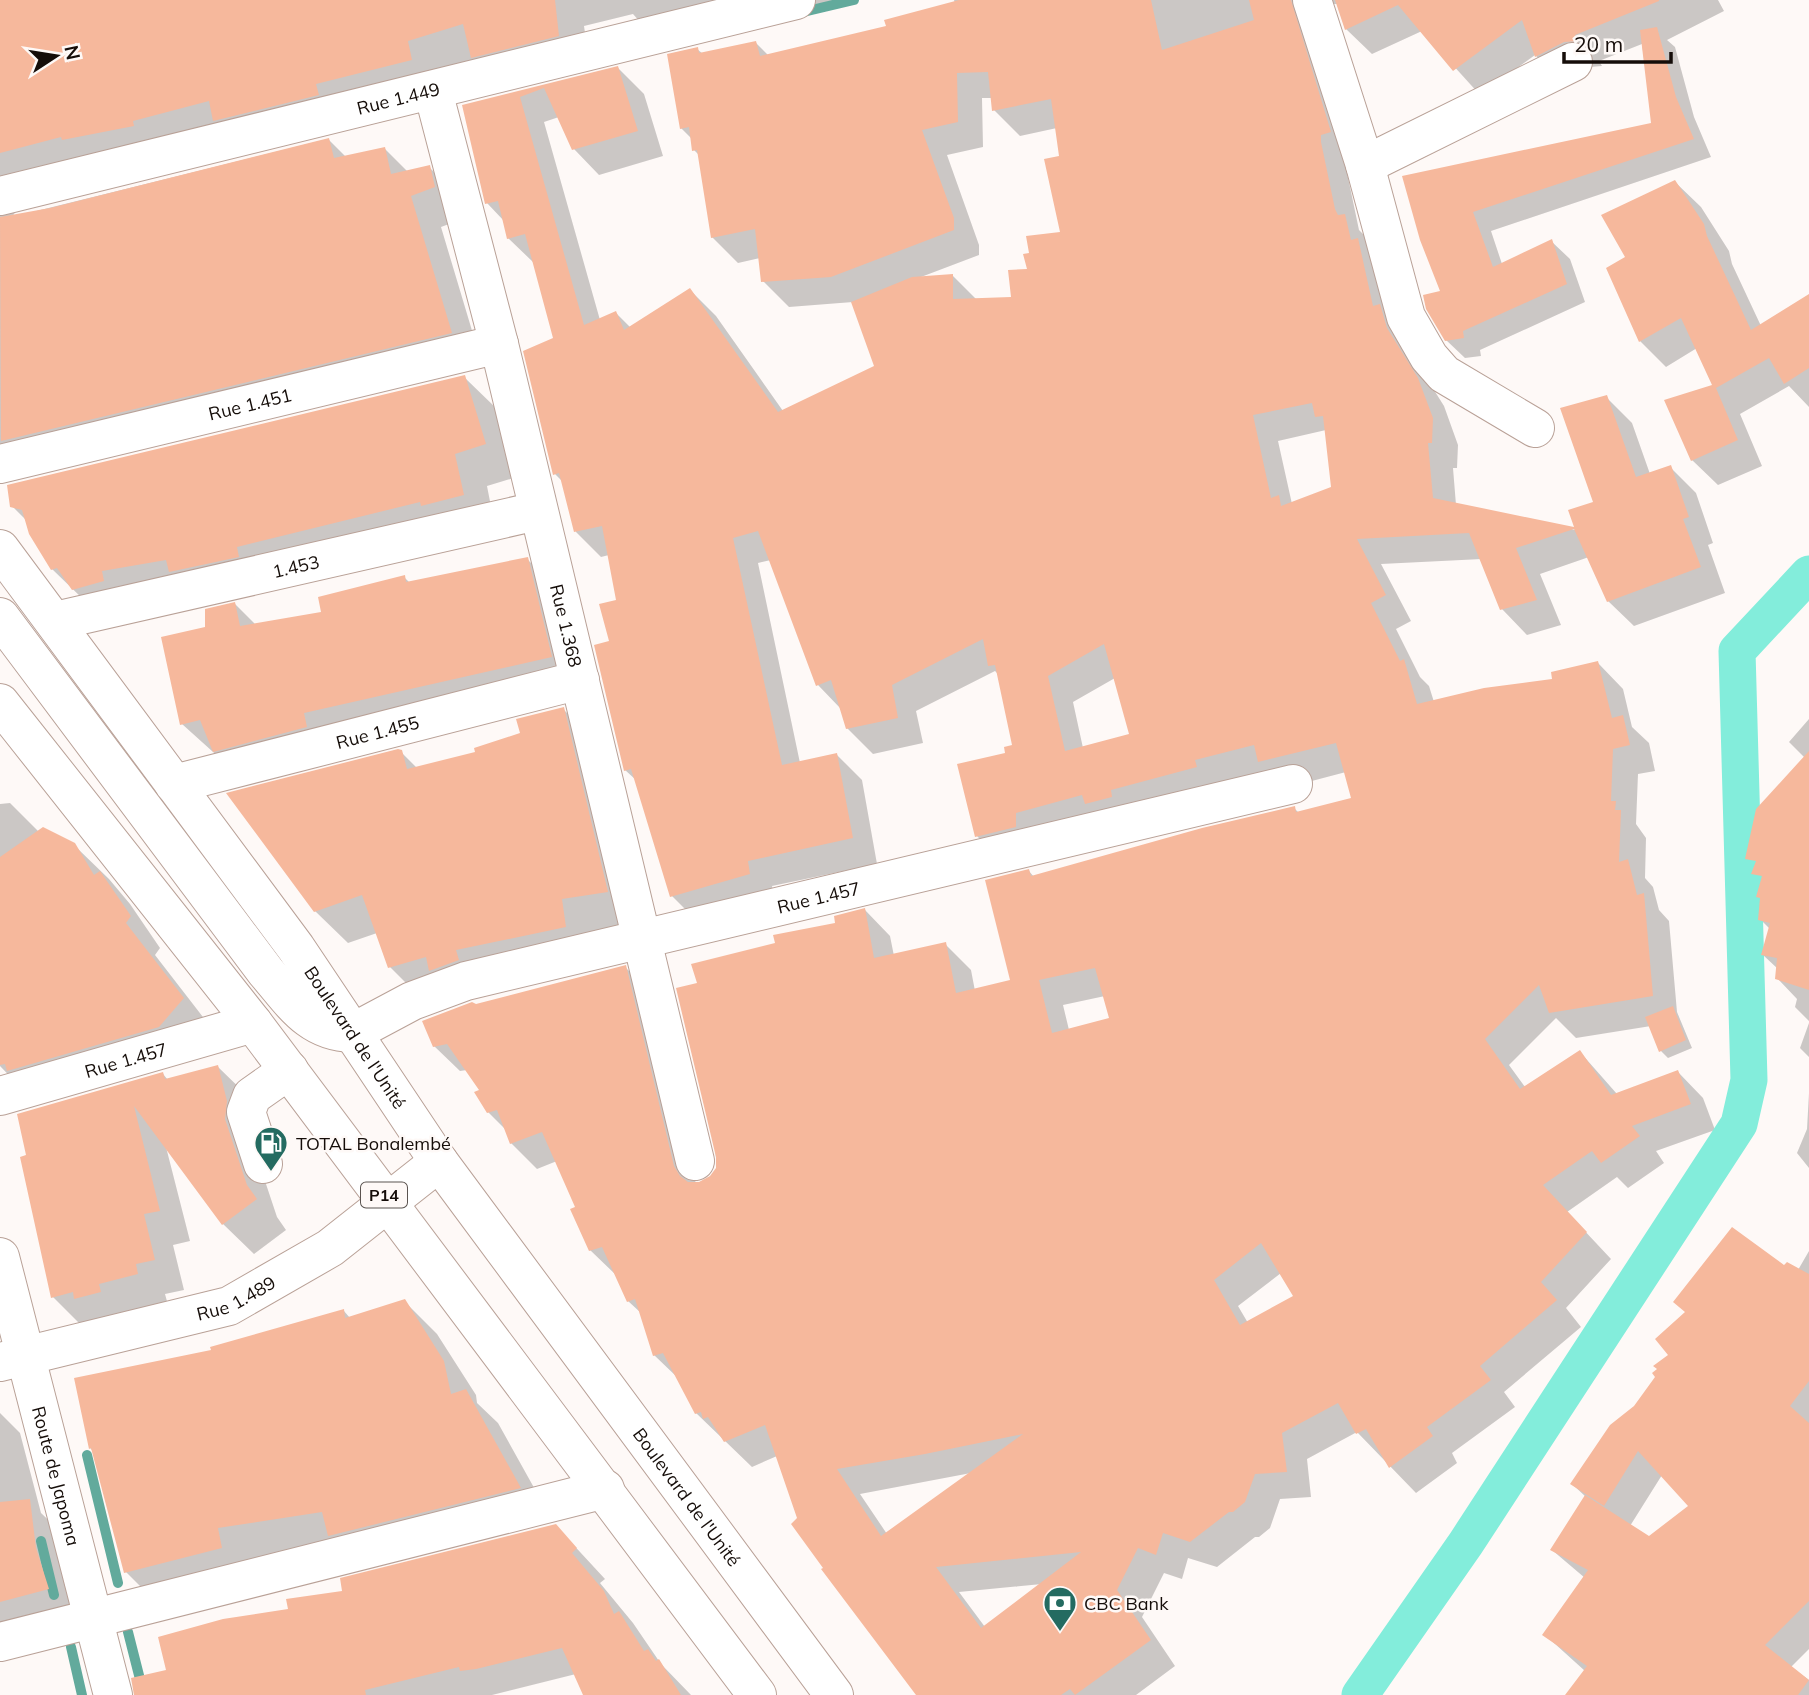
<svg xmlns="http://www.w3.org/2000/svg" width="1809" height="1695" viewBox="0 0 1809 1695" font-family="Mulish,sans-serif">
<rect width="100%" height="100%" fill="#fef9f7"/>
<path fill="#0003" fill-rule="evenodd" d="M0,0H854L817,8L812,3L640,22L633,14L584,26L590,67L16,211L12,217L328,139L346,157L385,149L408,172L429,167L460,198L465,218L441,227L482,364L0,459Z
M954,0H1718L1724,11L1667,40L1675,47L1694,117L1711,157L1491,231L1502,264L1551,241L1570,259L1585,302L1480,350L1481,356L1465,358L1446,340L1442,293L1404,177L1653,124L1642,44L1599,61L1602,66L1590,67L1562,81L1535,55L1480,95L1422,31L1372,54L1346,29L1338,4H1332L1346,168L1359,230L1370,241L1412,355L1444,406L1458,445L1457,468H1453L1456,505L1576,530L1595,503L1606,397L1632,423L1650,474L1670,467L1696,493L1713,543L1708,545L1725,593L1634,626L1608,601L1589,557L1540,574L1561,625L1527,635L1502,609L1482,559L1381,564L1411,621L1396,629L1420,677L1429,686L1434,702L1555,680L1598,663L1623,689L1632,727L1649,743L1655,771L1638,774L1636,824L1646,838L1645,878L1653,887L1659,910L1669,921L1677,1012L1692,1048L1668,1058L1661,1051L1651,1026L1576,1038L1556,1018L1509,1065L1525,1087L1580,1052L1617,1094L1678,1072L1703,1098L1715,1130L1656,1151L1664,1163L1628,1188L1617,1177L1567,1212L1611,1259L1566,1308L1581,1327L1504,1392L1515,1407L1452,1453L1457,1463L1416,1493L1357,1432L1307,1459L1311,1497L1280,1499L1270,1528L1259,1537H1255L1217,1567L1188,1558L1182,1579L1164,1573L1142,1617L1175,1666L1136,1695H917L826,1568L799,1518L777,1456L752,1467L696,1413L679,1379L654,1355L641,1313L628,1301L617,1276L590,1250L578,1208L557,1161L537,1169L511,1143L506,1130L488,1112L481,1090L467,1070L460,1071L434,1046L475,1006L625,967L651,993L696,1184L711,1179L717,1168L699,984L777,944L837,924L865,910L890,936L894,956L945,944L971,970L975,991L1012,982L1029,871L1034,877L1294,808L1299,813L1353,799L1346,772L1002,862L977,836L1007,754L1014,746L999,675L995,671L916,711L923,743L873,754L847,728L841,709L818,685L771,560L758,563L800,763L836,754L862,780L877,864L772,886L775,900L697,921L672,896L636,780L625,770L611,642L618,601L609,555L601,557L576,532L564,483L555,474V339L534,263L508,238L504,221L487,203L464,106L618,68L644,94L663,156L599,175L574,149L559,117L544,122L600,320L616,313L631,328L690,290L716,316L783,411L876,367L853,302L789,307L763,281L760,258L738,263L712,237L700,156L694,150L692,139L681,128L697,49L703,54L756,43L768,55L888,27L955,3ZM982,98H993L994,110L1020,136L1057,128L1061,158L1062,233L1031,254L1029,271L1013,299L977,300L953,276L921,277L979,255V245L947,155L983,147ZM1326,430L1333,488L1292,504L1278,441ZM1115,678L1131,735L1083,748L1073,702ZM1105,996L1111,1019L1069,1030L1063,1005ZM1281,1273L1295,1297L1248,1323L1238,1306ZM971,1473L887,1534L860,1494ZM1042,1584L985,1627L959,1592Z
M1675,182L1701,207L1729,251L1732,264L1761,326L1809,296V407L1789,386L1740,414L1762,466L1718,485L1692,460L1715,386L1697,348L1666,367L1640,341L1628,258Z
M464,377L497,409L517,477L487,486L495,527L85,601L52,569L27,521L12,506Z
M527,559L556,588L579,685L243,779L182,724L207,629L235,604L256,625L323,613L404,577L410,583Z
M563,709L595,741L639,924L593,931L598,958L422,999L390,967L377,933L348,943L315,911L401,752L417,768L478,753L522,734Z
M1809,719V1021L1795,1007L1797,999L1777,978L1778,969L1763,955L1770,929L1760,919L1761,900L1758,896L1762,883L1753,874L1756,867L1747,859L1805,758L1789,742Z
M10,803L39,832L77,848L109,879L130,904L160,948L155,955L213,1030L29,1096L0,1066V804Z
M1809,1023V1057L1800,1048Z
M218,1067L249,1097L255,1151L277,1217L286,1230L254,1254L223,1224L166,1147L190,1241L173,1245L184,1290L165,1294L168,1305L83,1327L53,1297L22,1158L163,1074L168,1080Z
M1809,1093V1168L1797,1153L1807,1129Z
M1809,1251V1649L1791,1667L1809,1680V1695H1567L1585,1671L1544,1634L1585,1578L1552,1550L1586,1497L1572,1484L1636,1407L1784,1267L1798,1270ZM1662,1475L1690,1507L1649,1538L1630,1526Z
M404,1301L437,1334L476,1395L477,1403L498,1423L552,1520L158,1604L126,1572L94,1452L90,1448L213,1351L344,1311L350,1318Z
M0,1413L20,1433L41,1513L62,1533L80,1622L0,1648Z
M556,1526L605,1579L600,1583L633,1623L661,1664L691,1695H585L576,1674L492,1695H156L168,1671L290,1611Z"/>
<g fill="none" stroke-linecap="round" stroke-linejoin="round">
<path stroke="#62aa9c" stroke-width="10" d="M799,13L854,0
M87,1455L118,1583
M41,1541L54,1595
M128,1632L144,1695
M71,1647L82,1695"/>
<path stroke="#83eddb" stroke-width="37" d="M1360,1695L1466,1543L1739,1124L1749,1080L1737,651L1809,574"/>
</g>
<path fill="#f6b89c" fill-rule="evenodd" d="M0,0H555L559,36L471,58L463,24L408,41L412,60L316,84L319,95L213,121L209,101L133,121L134,126L62,140L61,137L0,153Z
M959,0H1151L1162,50L1254,20L1249,0H1291L1331,132L1321,135V142L1335,209L1338,215L1345,214L1351,240L1358,238L1373,306L1380,304L1387,328L1418,378L1433,418L1432,443H1428L1433,498L1574,527L1568,510L1593,502L1560,408L1607,395L1636,477L1671,465L1689,517L1683,519L1701,567L1607,602L1574,529L1516,548L1537,600L1500,610L1469,533L1357,539L1386,595L1371,603L1400,661L1404,659L1417,704L1484,688L1552,679L1551,672L1598,661L1612,718L1623,715L1630,745L1613,749L1611,801H1616L1615,810H1621L1619,862L1628,859L1637,895L1644,893L1653,996L1549,1013L1539,985L1485,1039L1520,1089L1580,1050L1611,1095L1678,1070L1691,1104L1632,1126L1640,1136L1601,1163L1592,1151L1543,1185L1587,1232L1541,1282L1557,1300L1480,1366L1491,1380L1427,1427L1433,1436L1389,1468L1366,1429L1356,1434L1338,1403L1282,1433L1287,1472L1255,1474L1245,1502L1233,1512H1229L1190,1542L1163,1533L1156,1555L1138,1548L1117,1590L1151,1640L1075,1695L1070,1689L1061,1695H916L821,1569L823,1568L791,1524L797,1518L765,1425L724,1442L708,1417L703,1419L701,1412L695,1414L663,1353L653,1356L635,1299L627,1302L602,1247L589,1251L570,1209L575,1207L542,1132L510,1144L497,1110L487,1113L474,1092L479,1090L447,1044L433,1047L422,1021L472,1002L476,1004L626,965L674,1166L680,1176L688,1182H699L710,1176L716,1168V1157L676,988L697,983L691,964L775,943L773,935L835,923L834,916L865,908L874,958L946,942L956,993L1010,980L985,880L1029,869L1031,876L1202,828L1295,806L1296,812L1351,798L1336,743L1258,762L1254,745L1195,760L1197,767L1111,790L1112,797L1085,804L1082,795L1016,813V827L975,837L957,764L1005,753L1004,747L1012,745L995,665L988,666L983,639L892,685L898,718L846,729L831,680L816,686L758,531L733,538L782,765L837,753L853,838L748,861L750,874L670,897L631,769L624,771L594,645L609,641L599,604L616,600L602,526L574,532L559,473L553,475L523,351L553,338L525,234L507,239L498,201L485,204L462,105L618,66L638,131L572,150L544,88L520,97L584,325L616,311L624,330L690,288L778,412L874,366L851,302L912,277L953,274V299L1011,297L1008,270L1027,269L1023,254L1029,253L1026,236L1060,232L1044,159L1059,156L1051,99L992,111L988,72L957,73L958,122L922,130L954,218V230L831,277L761,282L755,229L711,238L697,150L692,151L689,127L680,129L667,54L698,47L699,53L756,41L760,56L886,26L884,20ZM1312,403L1315,417L1323,416L1331,487L1281,506L1279,495L1271,498L1253,415ZM1104,644L1129,734L1065,751L1048,676ZM1095,968L1109,1018L1052,1033L1039,980ZM1261,1243L1293,1296L1240,1325L1214,1280ZM1023,1434L881,1536L837,1469L925,1454ZM1081,1552L981,1628L936,1567Z
M1335,0H1659V1L1575,35L1578,41L1564,42L1535,57L1522,20L1453,71L1398,5L1345,30Z
M1657,27L1676,97L1694,139L1473,212L1493,267L1552,239L1567,284L1463,331L1464,338L1445,341L1426,309L1423,295L1440,291L1420,240L1402,176L1651,123L1640,30Z
M329,138L334,158L385,147L391,174L430,165L435,187L411,196L452,333L1,441L0,217L50,208Z
M1675,180L1704,224L1707,236L1751,330L1809,294V368L1784,384L1769,358L1716,388L1738,440L1691,461L1664,400L1712,385L1681,318L1639,342L1606,268L1625,257L1601,215Z
M465,375L486,444L455,454L464,495L421,506L420,502L237,547L239,557L169,572L166,560L102,571L104,581L72,590L57,568L51,570L29,534L22,510L10,507L7,485Z
M528,557L552,657L304,713L307,727L213,752L200,720L180,725L161,637L205,627V609L235,602L240,626L321,612L318,597L405,575L406,582Z
M564,707L608,892L562,899L566,927L456,950L459,960L429,971L426,957L388,968L362,895L314,912L226,793L398,749L402,750L407,769L475,752L474,748L520,733L516,719Z
M1809,751V990L1775,979L1777,958L1761,955L1770,923L1758,920L1760,898L1756,897L1762,876L1751,874L1756,861L1745,859L1756,809Z
M43,827L75,843L94,875L100,871L131,916L126,923L184,998L159,1027L7,1071L5,1064L0,1065V857Z
M1673,1006L1686,1040L1659,1052L1645,1017Z
M218,1065L227,1101L225,1119L247,1185L257,1199L222,1225L134,1106L160,1211L144,1214L155,1260L136,1264L138,1274L99,1284L101,1292L74,1299L73,1292L51,1298L20,1157L26,1155L17,1114L163,1072L165,1079Z
M1732,1227L1784,1265L1787,1262L1809,1274V1381L1790,1406L1809,1423V1601L1765,1645L1809,1680L1798,1695H1565L1587,1666L1542,1635L1588,1570L1550,1550L1585,1495L1649,1536L1688,1506L1638,1451L1604,1506L1570,1484L1610,1425L1634,1406L1655,1377L1652,1373L1657,1369L1653,1366L1668,1355L1655,1339L1685,1312L1673,1302Z
M405,1299L444,1361L451,1394L466,1389L521,1488L328,1536L322,1512L218,1528L222,1548L124,1573L91,1448L89,1449L74,1378L211,1350L210,1347L344,1309L345,1318Z
M30,1499L36,1548L49,1589L0,1602V1502Z
M556,1524L577,1548L572,1553L604,1591L614,1614L619,1611L644,1651L648,1649L656,1661L659,1659L681,1695H583L562,1648L476,1669L460,1671L459,1667L365,1690L366,1695H134L131,1678L166,1670L158,1637L223,1619L288,1609L286,1599L342,1591L340,1578Z"/>
<g fill="none" stroke-linecap="round" stroke-linejoin="round">
<defs>
<g id="minor">
<path d="M1312,0L1365,165L1406,317L1429,357L1444,374L1535,428"/>
<path id="s1" d="M433,91L499,344L695,1161"/>
<path d="M1365,165L1573,62"/>
<path id="s2" d="M0,196L796,0"/>
<path id="s3" d="M0,464L499,344"/>
<path id="s4" d="M55,621L537,511"/>
<path id="s5" d="M174,784L580,680"/>
<path id="s6" d="M352,1033L412,1001L466,981L1293,784"/>
<path id="s7" d="M0,1096L253,1023"/>
<path d="M263,1164L246,1112L252,1096L289,1070"/>
<path id="s8" d="M0,1362L229,1306L330,1248L439,1162"/>
<path d="M0,1642L605,1489"/>
</g>
<g id="major">
<path id="s9" d="M0,549L296,948L439,1162L834,1695"/>
<path d="M0,617L266,972C292,1002 309,1032 352,1033"/>
<path d="M0,703L253,1023L757,1695"/>
<path id="s10" d="M0,1257L113,1695"/>
</g>
</defs>
<use href="#minor" stroke="#b9a197" stroke-width="40"/>
<use href="#major" stroke="#b9a197" stroke-width="40"/>
<use href="#minor" stroke="#fff" stroke-width="38"/>
<use href="#major" stroke="#fff" stroke-width="38"/>
</g>
<defs>
<symbol id="fuel-pin" viewBox="-11 -11 22 30"><path d="M0 17L-7.5 6A9.5 9.5 0 1 1 7.5 6Z" fill="#246b61" stroke="#fef9f7"/><path d="M-5.5-6h7V0h2V4h1.3V-2.5L3-4.5l.8-.8L6-3V5H2.5V1h-1V6h-7ZM-4.2-4.7v3.2H.2V-4.7Z" fill="#fff"/></symbol>
<symbol id="bank-pin" viewBox="-11 -11 22 30"><path d="M0 17L-7.5 6A9.5 9.5 0 1 1 7.5 6Z" fill="#246b61" stroke="#fef9f7"/><path d="M-6-4H6V4H-6ZM0-2.3a2.3 2.3 0 1 0 0 4.6a2.3 2.3 0 1 0 0-4.6Z" fill="#fff"/></symbol>
</defs>
<g fill-rule="evenodd">
<use href="#fuel-pin" x="252" y="1124" width="38" height="52"/>
<use href="#bank-pin" x="1041" y="1584" width="38" height="52"/>
</g>
<g text-anchor="middle" dominant-baseline="central" stroke-width="5" stroke-linejoin="round" paint-order="stroke">
<rect fill="#fef9f7" stroke="#5b5450" stroke-width="2" x="361" y="1182.5" width="46" height="25" rx="5"/>
<g font-size="16" font-weight="bold" fill="#150d09">
<text x="384" y="1195">P14</text>
</g>
<g font-size="18" fill="#150d09" stroke="#fef9f7">
<text stroke="none"><textPath href="#s2" startOffset="410">Rue 1.449</textPath></text>
<text stroke="none"><textPath href="#s3" startOffset="257">Rue 1.451</textPath></text>
<text stroke="none"><textPath href="#s4" startOffset="247">1.453</textPath></text>
<text stroke="none"><textPath href="#s1" startOffset="551">Rue 1.368</textPath></text>
<text stroke="none"><textPath href="#s5" startOffset="210">Rue 1.455</textPath></text>
<text stroke="none"><textPath href="#s6" startOffset="488">Rue 1.457</textPath></text>
<text stroke="none"><textPath href="#s9" startOffset="604">Boulevard de l'Unité</textPath></text>
<text stroke="none"><textPath href="#s7" startOffset="131">Rue 1.457</textPath></text>
<text stroke="none"><textPath href="#s8" startOffset="245">Rue 1.489</textPath></text>
<text stroke="none"><textPath href="#s10" startOffset="226">Route de Japoma</textPath></text>
<text stroke="none"><textPath href="#s9" startOffset="1171">Boulevard de l'Unité</textPath></text>
</g>
<g font-size="18" fill="#150d09" stroke="#fef9f7" text-anchor="start">
<text x="296" y="1143">TOTAL Bonalembé</text>
<text x="1084" y="1603">CBC Bank</text>
</g>
</g>
<g transform="translate(56 56) rotate(78)" stroke="#fef9f7" stroke-width="5" paint-order="stroke">
<path d="M0-5L12 26L0 18L-12 26Z" fill="#150d09"/>
<text y="-10" font-size="19" font-weight="bold" text-anchor="middle" fill="#150d09">N</text>
</g>
<path d="M1564 52v10h107v-10" fill="none" stroke="#150d09" stroke-width="3.5"/>
<text x="1574" y="52" font-size="21" fill="#150d09" stroke="#fef9f7" stroke-width="5" paint-order="stroke">20 m</text>
</svg>
